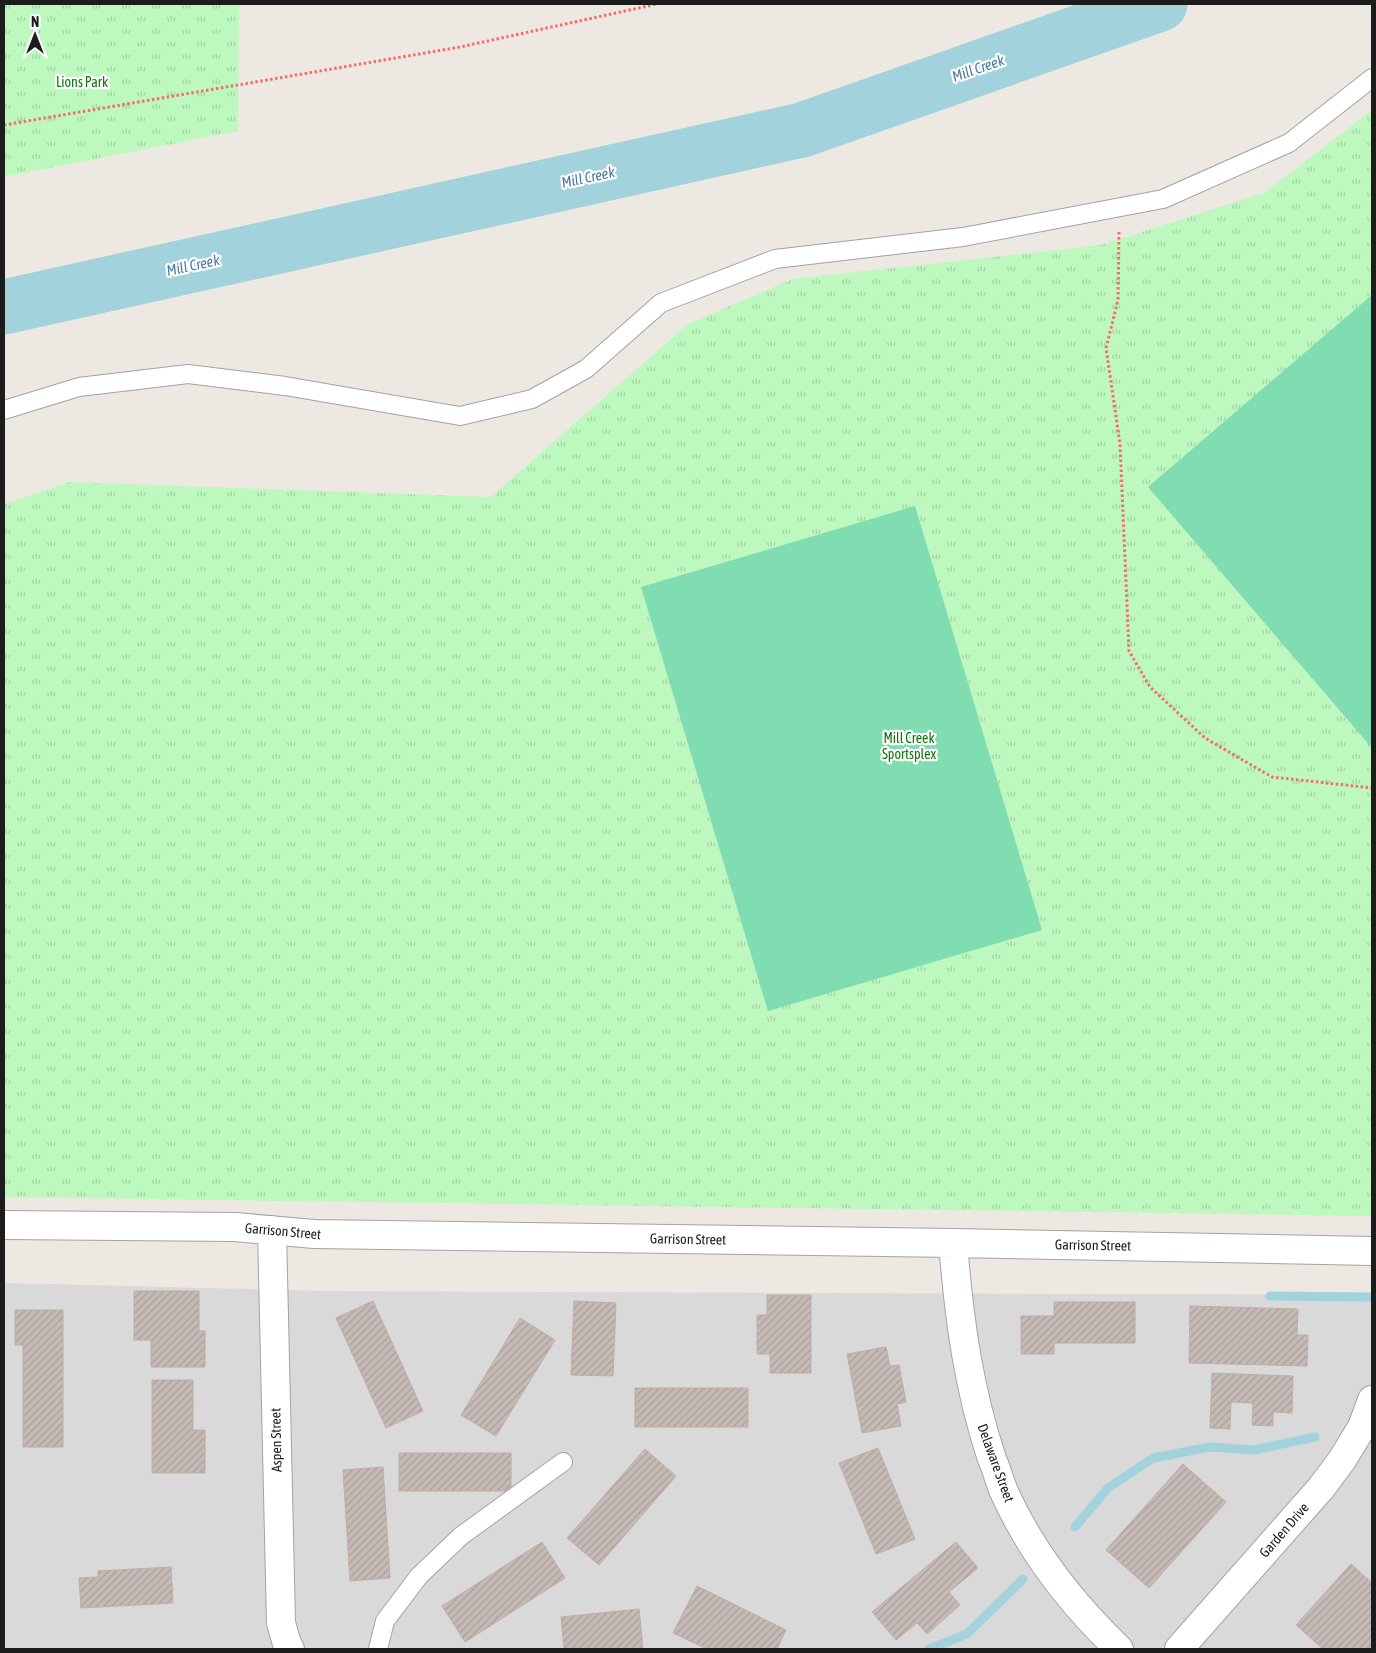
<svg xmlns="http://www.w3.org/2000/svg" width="1376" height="1653" viewBox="0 0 1376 1653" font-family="'Asap Condensed',sans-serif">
<defs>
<pattern id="park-tufts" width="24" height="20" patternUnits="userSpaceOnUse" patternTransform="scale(1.25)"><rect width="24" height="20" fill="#bdf8be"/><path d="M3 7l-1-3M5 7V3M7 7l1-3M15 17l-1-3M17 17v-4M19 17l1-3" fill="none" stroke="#a2d4a3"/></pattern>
<pattern id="building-hatch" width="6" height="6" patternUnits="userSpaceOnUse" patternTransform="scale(1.25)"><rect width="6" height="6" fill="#c5bab5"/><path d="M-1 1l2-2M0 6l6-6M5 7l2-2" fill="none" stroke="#a99f9b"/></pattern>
</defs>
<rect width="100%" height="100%" fill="#ede8e1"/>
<path fill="#dad9d9" d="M4,1283L323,1291L1372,1295V1649H4Z"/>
<path fill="url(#park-tufts)" d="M4,4H239L238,131L4,177Z
M1372,110V1216L4,1197V504L70,482L491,497L688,324L793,279L1101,245L1264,193Z"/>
<path fill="#80dcb1" d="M1372,295V748L1148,487Z
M915,506L1042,930L768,1011L641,587Z"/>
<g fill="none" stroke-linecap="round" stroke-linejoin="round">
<path stroke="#a2d2db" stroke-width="9" d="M1270,1296L1372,1297
M1075,1527L1108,1488L1153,1458L1210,1447L1254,1450L1315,1437
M929,1649L967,1634L1023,1579"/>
<path stroke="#a2d2db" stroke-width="55" d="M4,307L802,130L1160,4"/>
</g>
<path fill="url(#building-hatch)" stroke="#beaea4" d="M134,1291H199V1331H205V1367H151V1340H134Z
M767,1295H811V1373H770V1354H757V1315H767Z
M373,1301L423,1411L386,1428L336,1318Z
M574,1301L616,1303L613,1376L571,1375Z
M1054,1302H1135V1343H1054V1354H1021V1316H1054Z
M1190,1306L1298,1309L1297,1335H1308L1307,1366L1189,1363Z
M15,1310H63V1447H23V1345H15Z
M520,1318L555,1340L496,1436L461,1415Z
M886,1347L890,1366L899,1365L906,1402L897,1404L901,1426L862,1433L847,1354Z
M1212,1373L1293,1376L1292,1413L1273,1412V1426L1252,1425L1253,1403L1231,1402L1230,1429L1210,1428Z
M152,1380H193V1430H205V1473H152Z
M635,1388H748V1427H635Z
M878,1448L915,1539L876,1554L839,1463Z
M645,1449L676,1476L599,1565L567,1538Z
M399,1453H511V1491H399Z
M1183,1464L1226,1502L1149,1588L1106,1550Z
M383,1467L390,1578L350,1581L343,1470Z
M542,1542L565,1578L465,1642L442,1606Z
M956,1542L978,1568L949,1592L960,1605L927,1634L917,1623L896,1640L872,1612Z
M1351,1564L1372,1583V1647L1370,1649H1323L1296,1625Z
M171,1567L173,1603L81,1608L79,1578L98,1577V1571Z
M697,1586L786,1630L777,1649H707L673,1633Z
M639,1609L643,1649H564L561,1617Z"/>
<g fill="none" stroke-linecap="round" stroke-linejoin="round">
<defs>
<path id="lane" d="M4,410L79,387L188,374L285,386L460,416L532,399L586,369L661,303L775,259L963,237L1163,199L1289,143L1372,78
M378,1649L385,1621L419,1576L461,1536L563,1462"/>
<path id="street" d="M4,1225L235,1227L314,1234L953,1243L1372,1251
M272,1230L281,1623L287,1644L290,1649
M953,1243C959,1318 968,1387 992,1459C997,1470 1000,1483 1005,1494C1032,1553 1073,1605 1119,1649
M1179,1649L1321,1488L1342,1460L1362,1427L1372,1400"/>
</defs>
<use href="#lane" stroke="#a3a3a3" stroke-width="20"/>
<use href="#street" stroke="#a3a3a3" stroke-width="30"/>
<path stroke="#f76c68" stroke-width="3" stroke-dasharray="2.5 2.5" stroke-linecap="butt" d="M4,125L460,47L657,4
M1119,232L1118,300L1106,348L1120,444L1129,651L1150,687L1205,738L1272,777L1372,788"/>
<use href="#lane" stroke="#fff" stroke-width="18"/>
<use href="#street" stroke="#fff" stroke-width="28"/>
</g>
<g text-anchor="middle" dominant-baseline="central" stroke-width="4.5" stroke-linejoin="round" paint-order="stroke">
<g font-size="14" fill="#0d770d" stroke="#fff">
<text x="82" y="82">Lions Park</text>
<text x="909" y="738">Mill Creek<tspan x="909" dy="16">Sportsplex</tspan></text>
</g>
<g font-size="14" fill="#1c1c1c" stroke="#fff">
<text transform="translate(283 1231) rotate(5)">Garrison Street</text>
<text transform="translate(688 1239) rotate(1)">Garrison Street</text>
<text transform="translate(1093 1245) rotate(1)">Garrison Street</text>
<text transform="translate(276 1440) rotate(-91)">Aspen Street</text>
<text transform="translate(996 1463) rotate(70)">Delaware Street</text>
<text transform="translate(1284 1530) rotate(-49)">Garden Drive</text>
</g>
<g font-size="15" font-style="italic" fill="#477ba1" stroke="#fff">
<text transform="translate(978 68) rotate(-19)">Mill Creek</text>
<text transform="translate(588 177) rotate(-12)">Mill Creek</text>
<text transform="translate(193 265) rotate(-12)">Mill Creek</text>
</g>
</g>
<rect width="1376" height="1653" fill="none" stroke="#1c1c1c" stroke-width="10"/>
<g transform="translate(35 35)" stroke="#ffffff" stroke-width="4" paint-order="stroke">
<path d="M0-4L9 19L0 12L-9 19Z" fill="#1c1c1c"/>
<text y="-8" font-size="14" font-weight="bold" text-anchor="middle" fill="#1c1c1c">N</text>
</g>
</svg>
